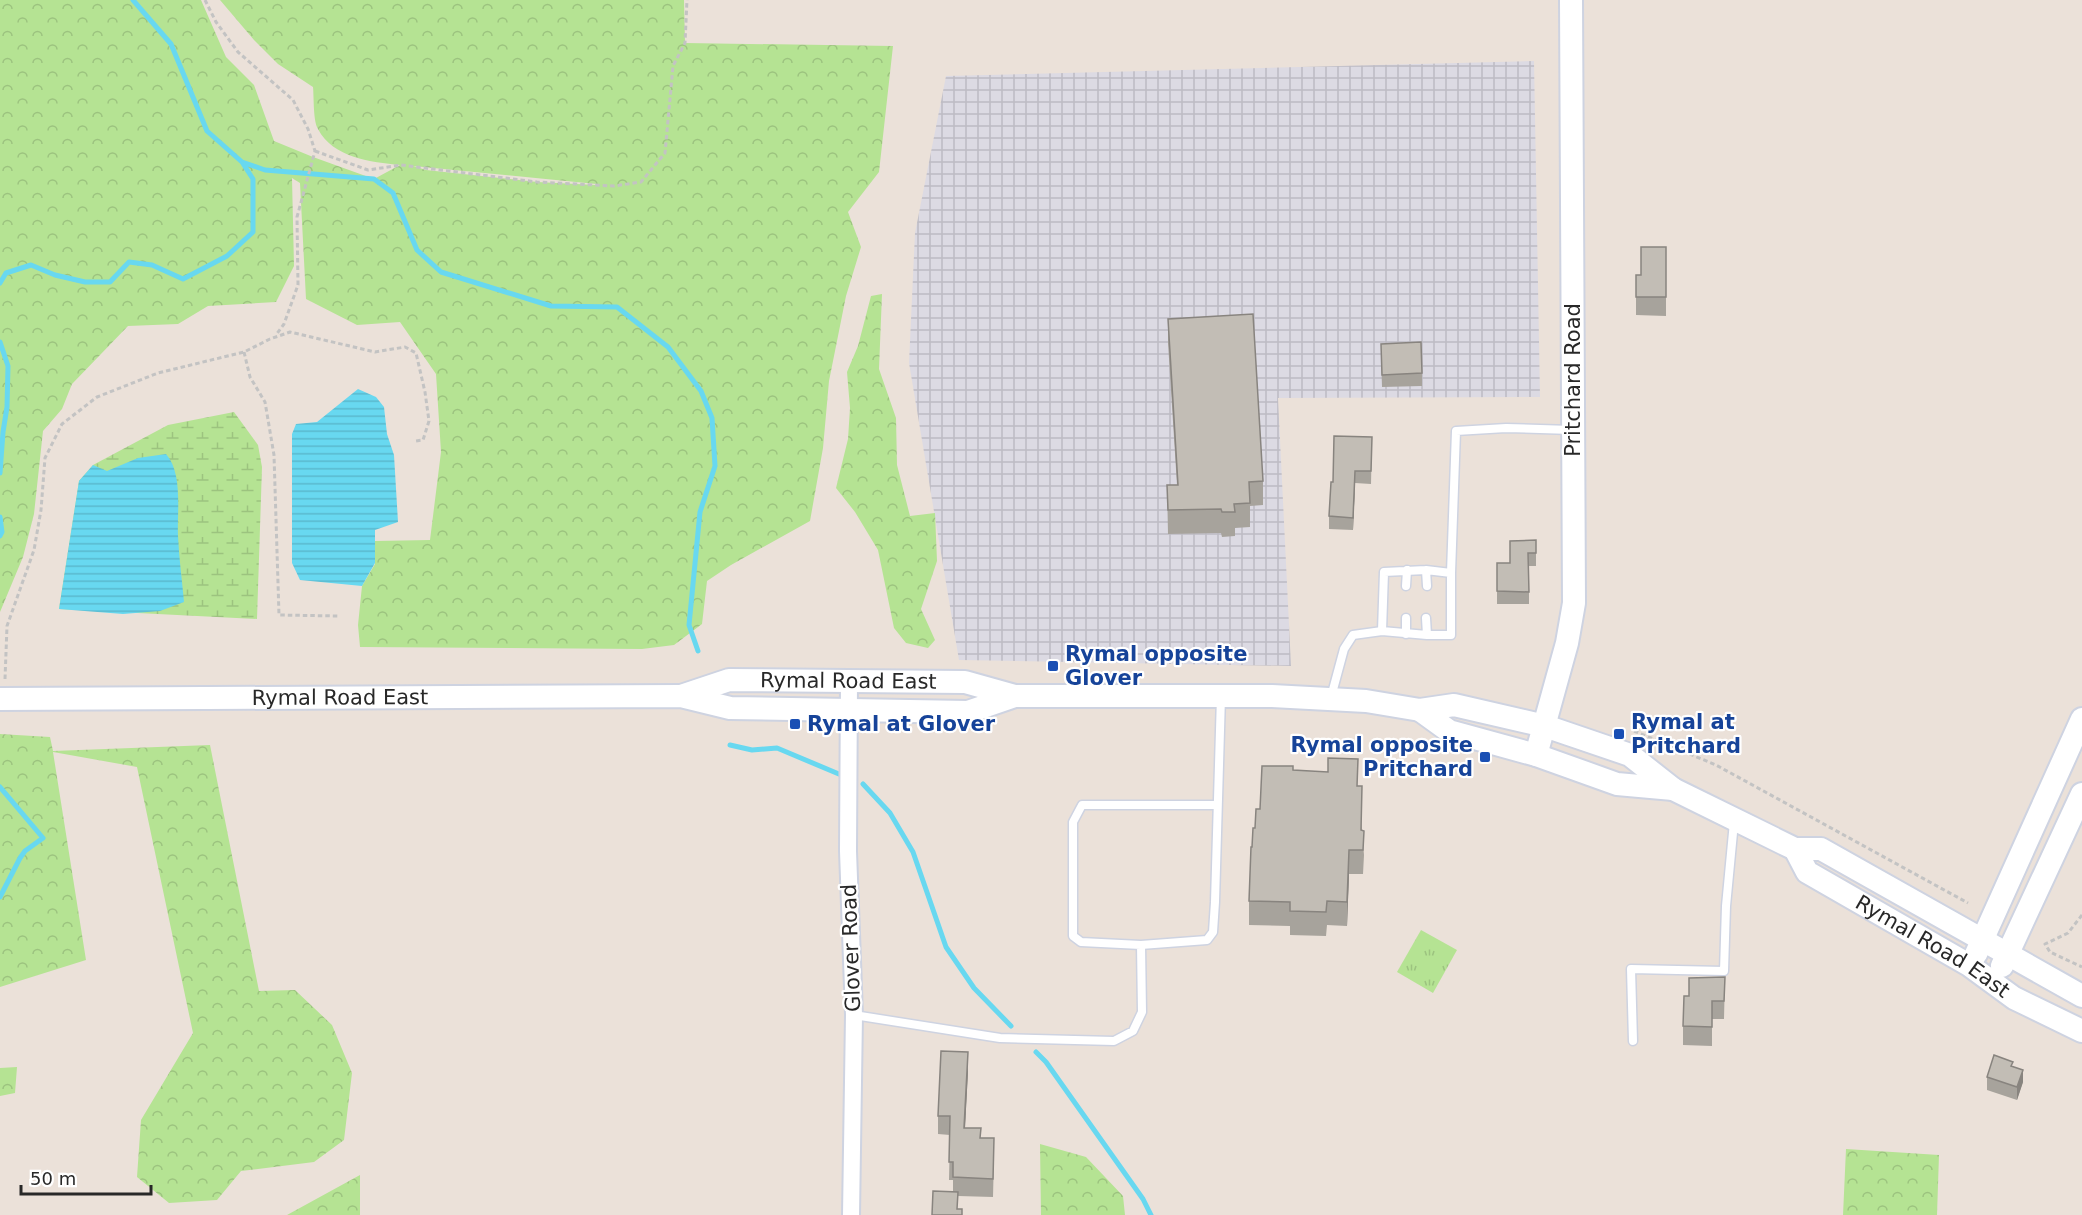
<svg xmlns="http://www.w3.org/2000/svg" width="2082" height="1215" viewBox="0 0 2082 1215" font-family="'DejaVu Sans',sans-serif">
<defs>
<pattern id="industrial-grid" width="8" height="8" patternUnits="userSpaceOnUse" patternTransform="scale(1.5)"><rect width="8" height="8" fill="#dcdae3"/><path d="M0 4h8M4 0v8" fill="none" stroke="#bdbbc3"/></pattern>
<pattern id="grass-tufts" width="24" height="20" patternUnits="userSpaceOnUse" patternTransform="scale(1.5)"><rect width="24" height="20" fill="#b5e393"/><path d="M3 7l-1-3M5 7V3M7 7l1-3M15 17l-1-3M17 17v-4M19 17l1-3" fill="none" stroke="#9cc37f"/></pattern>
<pattern id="forest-crowns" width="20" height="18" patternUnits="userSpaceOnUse" patternTransform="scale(1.5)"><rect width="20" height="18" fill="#b5e393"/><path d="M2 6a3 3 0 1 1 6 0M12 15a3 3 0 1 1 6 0" fill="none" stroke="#9cc37f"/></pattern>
<pattern id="wetland-marsh" width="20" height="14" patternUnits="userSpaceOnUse" patternTransform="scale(1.5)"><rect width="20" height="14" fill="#b5e393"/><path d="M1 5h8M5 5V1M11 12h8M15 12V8" fill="none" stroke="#9cc37f"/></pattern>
<pattern id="water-rules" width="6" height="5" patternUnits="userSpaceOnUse" patternTransform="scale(1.5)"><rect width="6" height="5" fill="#68d8f0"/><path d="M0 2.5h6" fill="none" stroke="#5ab9ce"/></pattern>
</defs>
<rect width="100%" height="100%" fill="#ebe1d9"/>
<path fill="url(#industrial-grid)" d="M1534,61L1540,397L1278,398L1291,666L959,660L909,363L915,233L946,76Z"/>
<path fill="url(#grass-tufts)" d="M1421,930L1457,950L1433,993L1397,972Z"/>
<path fill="url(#forest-crowns)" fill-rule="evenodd" d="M0,0H201L226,57L254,85L274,141L313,157L374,179L400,165C371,162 333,158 318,129C313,121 314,97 313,87L278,64L254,40L220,0H684L685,43L893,46L879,172L848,212L861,247L846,296L829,381L823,448L810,521L731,565L707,581L702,624L674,645L642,649L360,647L358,625L362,586L375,564V541L430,540L441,452L436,374L400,322L357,325L306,299L300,183L292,178L294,266L276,302L208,306L178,324L128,326L72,384L62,409L43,431L34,514L23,557L0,612ZM413,166L596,184V185L537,182L426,170Z
M882,294L879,369L896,418L897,465L910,516L935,513L937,561L921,609L935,640L928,648L906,643L894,628L878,550L855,512L836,488L848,439L850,408L847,372L858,346L871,296Z
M0,734L50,737L53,751L210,745L259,991L295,990L332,1025L352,1073L344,1140L314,1162L241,1171L217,1200L169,1203L137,1177L141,1120L193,1033L137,767L53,752L86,960L0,987Z
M17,1067L15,1093L0,1096V1068Z
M1040,1144L1086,1157L1123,1196L1125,1215H1041Z
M1846,1149L1939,1155L1937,1215H1843Z
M360,1175V1215H287Z"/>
<path fill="url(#wetland-marsh)" d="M234,412L258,445L262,467L257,619L59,609L79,481L93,465L168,425Z"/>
<path fill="url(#water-rules)" d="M358,389L376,397L384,407L387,434L394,455L398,522L375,530V563L362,586L300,580L292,563V434L296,424L317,422Z
M166,454C183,473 177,511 178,536C179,558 182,580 184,602L160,611L123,614L59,609L79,481L93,465L107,471L138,458Z"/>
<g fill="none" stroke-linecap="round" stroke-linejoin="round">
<path stroke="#68d8f0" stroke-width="5" d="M242,162L265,170L374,179L393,193L417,250L441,272L551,306L617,307L668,347L701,391L712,418L715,466L700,512L689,625L698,651
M0,283L6,273L31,265L55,275L85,282H110L129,262L152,265L183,279L227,256L253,232V179L242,162L207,131L171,44L133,0
M0,342L8,366L7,407L3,432L0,473
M0,517L2,532L0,536
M730,745L752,750L777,748L846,777
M863,784L890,813L913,852L946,947L974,988L1011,1026
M0,787L43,838L25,851L20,858L0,897
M1036,1052L1046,1062L1143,1199L1151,1215"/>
<defs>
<path id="service" d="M1426,570L1427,586
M1451,573L1426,570L1384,572L1382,631L1427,635H1451V573L1456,431L1506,428L1572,430
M1406,586L1407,570
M1426,618L1427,635
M1406,634V618
M1331,697L1344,649L1353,635L1382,631
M1217,805H1082L1073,822V936L1081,942L1141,945L1207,940L1213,932L1215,902L1221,696
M854,1015L1000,1038L1114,1041L1133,1031L1142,1012L1141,945
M1633,1041L1631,969L1724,971L1726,906L1734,822"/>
<path id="minor" d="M849,681L848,851L854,1015L851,1215"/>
<g id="secondary">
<path id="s1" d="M681,696L729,680L965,682L1015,696H1272L1366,701L1420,710L1454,705L1545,726L1630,755L1673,789L1795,849H1821L2082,996"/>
<path id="s2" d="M0,699L681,696L730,708L968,712L1015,696"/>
<path d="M1420,710L1449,731L1536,755L1617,784L1673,789"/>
<path d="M1536,755L1567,643L1574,603L1571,0"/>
<path id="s3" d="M1795,849L1807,872L1969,965L2014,998L2082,1031"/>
<path d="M1976,954L2082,719"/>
<path d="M2002,966L2082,794"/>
</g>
</defs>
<use href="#service" stroke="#ced3e1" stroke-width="11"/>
<use href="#minor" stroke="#ced3e1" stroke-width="20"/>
<use href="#secondary" stroke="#ced3e1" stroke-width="26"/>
<path stroke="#c3c3c3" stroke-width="3" stroke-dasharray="4.5 3" stroke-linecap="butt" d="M205,0L216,22L238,52L293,100L308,129L315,151L297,217L298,285L284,324L276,335
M315,151L368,170L401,165L537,182L614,186L641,182L665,153L673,66L685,43L687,0
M244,352L250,377L265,402L274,455L279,615L340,616
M5,679L7,626L34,550L41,510L45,458L62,424L97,397L158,373L244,352L270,339L290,332L375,352L405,347L416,353L425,392L429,421L423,440L416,441
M1634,731L1716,765L1968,903
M2082,915L2068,933L2045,944L2050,952L2082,967"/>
<use href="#service" stroke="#fff" stroke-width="8"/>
<use href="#minor" stroke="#fff" stroke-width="16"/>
<use href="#secondary" stroke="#fff" stroke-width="22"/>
</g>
<path fill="#a7a39c" d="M1666,247V316L1636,315V275H1641Z
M1168,319L1263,481V505L1250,506V527L1235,528V536L1222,537L1221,533L1168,534L1167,485H1177L1168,343Z
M1381,356L1422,373V386L1382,387Z
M1372,437L1371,484L1355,483L1353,530L1329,529V516L1333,482Z
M1536,540V566H1529V604H1497V563H1510Z
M1293,770L1358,786L1364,855L1363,874H1349L1347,926L1327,925L1326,936L1290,935V926L1249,925V901L1252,847L1255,828L1260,809Z
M1725,977L1724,1019H1712V1046L1683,1045V1026Z
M2013,1066L2023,1082L2017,1100L1987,1090V1077Z
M968,1071L965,1128L981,1138L994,1156L993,1197L958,1196L932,1215L953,1191V1180H949L950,1135L938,1134V1116Z"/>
<path fill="#88847f" d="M1355,471V483L1353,530V518Z
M1349,850V874L1347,926V902Z
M968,1052V1071L964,1146V1128Z
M2023,1070V1082L2017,1100V1087Z"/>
<path fill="#c2bdb5" stroke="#88847f" stroke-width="1.5" d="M1641,247H1666V297H1636V275H1641Z
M1253,314L1263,481L1249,482L1250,503L1234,504L1235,512H1222L1221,509L1168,510L1167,485H1178L1168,319Z
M1421,342L1422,373L1382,375L1381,344Z
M1334,436L1372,437L1371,471H1355L1353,518L1329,516L1331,482H1333Z
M1536,540V553H1528L1529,592L1497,591V563H1510V541Z
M1328,758L1358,759L1357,786H1362L1361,830L1364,831L1363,850H1349L1347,902L1327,901L1326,912L1290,911V902L1249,901L1251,847H1252L1253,828H1255L1256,809H1260L1262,766H1293V770L1328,772Z
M1725,977L1724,1001H1712V1027L1683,1026L1684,996H1689V978Z
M941,1051L968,1052L964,1128H981L980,1138H994L993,1179L953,1177V1162H949L950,1116H938Z
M1994,1055L2013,1062L2011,1066L2023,1070L2017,1087L1987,1077Z
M933,1191L958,1192L957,1209H962V1215H932Z"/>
<g fill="#1a4fb4" stroke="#fff" stroke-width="2">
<rect x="1047" y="660" width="12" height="12" rx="3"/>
<rect x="789" y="718" width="12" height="12" rx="3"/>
<rect x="1613" y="728" width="12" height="12" rx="3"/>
<rect x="1479" y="751" width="12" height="12" rx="3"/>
</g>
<g text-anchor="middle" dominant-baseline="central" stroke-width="4.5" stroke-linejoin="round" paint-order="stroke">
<g font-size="21" fill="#282828" stroke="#fff">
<text transform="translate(1573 380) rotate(-90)">Pritchard Road</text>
<text stroke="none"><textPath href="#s1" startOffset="170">Rymal Road East</textPath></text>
<text stroke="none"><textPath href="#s2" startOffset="340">Rymal Road East</textPath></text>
<text stroke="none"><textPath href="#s3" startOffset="172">Rymal Road East</textPath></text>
<text transform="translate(851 948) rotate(-92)">Glover Road</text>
</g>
<g font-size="21" font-weight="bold" fill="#164399" stroke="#fff" text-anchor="start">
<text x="1065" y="654">Rymal opposite<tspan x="1065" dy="24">Glover</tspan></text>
<text x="1631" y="722">Rymal at<tspan x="1631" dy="24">Pritchard</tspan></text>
<text x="807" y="724">Rymal at Glover</text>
<text x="1473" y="745" text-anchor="end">Rymal opposite<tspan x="1473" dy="24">Pritchard</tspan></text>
</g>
</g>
<path d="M21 1185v9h130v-9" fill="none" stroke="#282828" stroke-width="3"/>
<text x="30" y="1185" font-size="18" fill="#282828" stroke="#ffffff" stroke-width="4.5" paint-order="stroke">50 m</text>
</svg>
